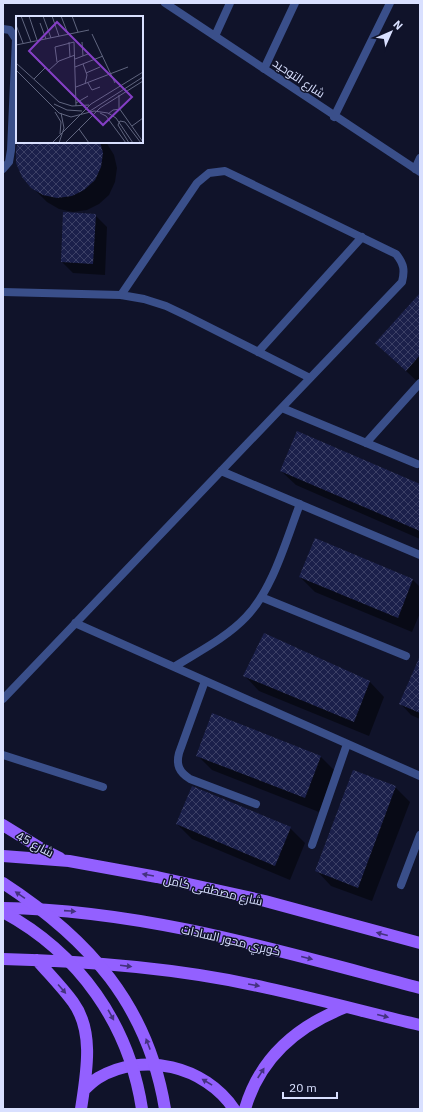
<svg xmlns="http://www.w3.org/2000/svg" width="423" height="1112" viewBox="0 0 423 1112" font-family="'IBM Plex Sans',Cairo,sans-serif">
<defs>
<pattern id="building-cross-hatch" width="8" height="8" patternUnits="userSpaceOnUse"><rect width="8" height="8" fill="#1b204b"/><path d="M0 0l8 8M0 8l8-8" fill="none" stroke="#3c4066"/></pattern>
</defs>
<rect width="100%" height="100%" fill="#10132a"/>
<path fill="#0007" d="M19,142H106L114,155L117,168L115,182L109,195L99,204L87,210L73,212L59,209L47,202L32,187Z
M95,215L107,227L105,275L73,273L62,262Z
M420,295V384L376,343Z
M281,471L420,485V539L296,485Z
M316,540L413,580L420,587V613L412,632L315,592L300,577Z
M264,635L370,682L384,697L369,736L259,691L245,676Z
M420,658V719L411,715L400,703Z
M197,755L321,757L335,771L319,812L212,770Z
M395,787L410,802L372,901L331,886L317,871Z
M177,824L290,828L305,843L290,880L192,839Z"/>
<path fill="url(#building-cross-hatch)" d="M18,142H100L103,153L101,167L95,180L84,190L72,196L57,198L43,195L31,188L22,177L16,163V149Z
M63,212L96,214L93,264L61,262Z
M420,293V355L406,371L375,343Z
M297,431L420,484V531L280,471Z
M315,538L413,579L398,618L299,577Z
M264,633L370,681L354,722L243,676Z
M420,656V713L399,704Z
M212,713L321,756L305,798L196,756Z
M353,770L396,786L358,888L315,871Z
M192,786L291,827L275,866L176,824Z"/>
<g fill="none" stroke-linecap="round" stroke-linejoin="round">
<path stroke="#3a4f8a" stroke-width="8" d="M3,29L10,30L16,39L11,150L9,162L3,169
M3,292L121,295L144,299L166,306L187,316L310,378
M258,352L362,237
M282,408L417,464
M366,443L420,383
M221,471L420,555
M261,597L406,656
M75,623L420,776
M174,667C198,652 226,638 246,617C273,589 286,540 300,504
M205,681L179,753C176,765 179,772 190,779L256,804
M3,699L402,282C405,270 404,264 396,254L225,171L209,173L197,183L121,295
M3,755L103,787
M312,845L347,744
M401,885L420,835"/>
<path stroke="#3a4f8a" stroke-width="8" d="M165,3L420,172
M215,36L230,3
M264,69L295,3
M334,117L390,3
M415,169L420,158"/>
<path stroke="#9360ff" stroke-width="12" d="M3,825L42,849L60,858
M3,856L69,861L157,877L265,901L420,943
M3,908C146,910 283,952 420,988
M3,959C91,961 181,968 267,988C318,999 369,1013 420,1025
M37,960C49,974 62,987 73,1002C95,1032 86,1075 81,1109
M84,1090C88,1086 93,1081 98,1078C143,1051 205,1066 234,1109
M245,1109C260,1057 297,1026 346,1007"/>
<path stroke="#9360ff" stroke-width="12" d="M3,883C89,939 148,1005 165,1109
M3,912C79,953 129,1024 142,1109"/>
</g>
<defs><path id="oneway-solid" d="M-6-.8H1V-3.2L6.5 0L1 3.2V.8H-6Z"/></defs>
<g fill="#44327f">
<use href="#oneway-solid" transform="translate(148 875) rotate(-170)"/>
<use href="#oneway-solid" transform="translate(20 895) rotate(-146)"/>
<use href="#oneway-solid" transform="translate(70 911) rotate(4)"/>
<use href="#oneway-solid" transform="translate(382 934) rotate(-165)"/>
<use href="#oneway-solid" transform="translate(307 958) rotate(14)"/>
<use href="#oneway-solid" transform="translate(126 966) rotate(7)"/>
<use href="#oneway-solid" transform="translate(254 985) rotate(10)"/>
<use href="#oneway-solid" transform="translate(62 989) rotate(49)"/>
<use href="#oneway-solid" transform="translate(111 1015) rotate(61)"/>
<use href="#oneway-solid" transform="translate(383 1016) rotate(14)"/>
<use href="#oneway-solid" transform="translate(148 1044) rotate(-111)"/>
<use href="#oneway-solid" transform="translate(261 1073) rotate(-57)"/>
<use href="#oneway-solid" transform="translate(207 1082) rotate(-149)"/>
</g>
<g text-anchor="middle" dominant-baseline="central" stroke-width="3" stroke-linejoin="round" paint-order="stroke">
<g font-size="12" fill="#d9e0ff" stroke="#10132a">
<text transform="translate(299 78) rotate(34)">شارع التوحيد</text>
<text transform="translate(35 844) rotate(28)">شارع 45</text>
<text transform="translate(213 890) rotate(13)">شارع مصطفى كامل</text>
<text transform="translate(231 940) rotate(13)">كوبري محور السادات</text>
</g>
</g>
<g transform="translate(16 16)">
<rect width="127" height="127" fill="#10132a"/>
<path fill="none" stroke="#60657f" stroke-width="1" d="M5,0L15,26M13,0L21,24M27,0L35,22M36,0L43,20M45,0L52,18M56,0L62,16M24,7L30,23M0,9L7,27M76,18L99,67M53,26L54,41M66,26L67,40M0,29L73,14M59,43L72,38M41,46L39,31L58,26L60,90M0,47L43,86L56,90L73,89M24,47L15,36L60,83M67,48L71,59L69,68M59,51L87,40M0,54L43,97L55,101L78,95L92,97L100,102L117,127M32,55L43,45L59,39M70,57L84,51M18,63L29,52M72,67L76,74L84,71M60,71L112,51M103,79V92L127,126M60,87L72,80M38,88L51,94L66,95M74,95L127,61M39,96L45,106L44,118M84,97L90,100L110,127M92,98L97,94L104,93M116,110L127,102M63,113L73,127M36,127L75,88L127,56M43,127L48,112L45,97M49,127L84,92L127,65M113,127L102,109L104,105L109,106L125,127"/>
<path fill="#843ec5" fill-opacity="0.15" stroke="#843ec5" stroke-width="2" d="M41,6L116,81L87,109L13,35Z"/>
<rect width="127" height="127" fill="none" stroke="#d9e0ff" stroke-width="2"/>
</g>
<rect width="423" height="1112" fill="none" stroke="#d9e0ff" stroke-width="8"/>
<g transform="translate(391 32) rotate(45)" stroke="#10132a" stroke-width="3" paint-order="stroke">
<path d="M0-3L7 15L0 10L-7 15Z" fill="#d9e0ff"/>
<text y="-6" font-size="11" font-weight="bold" text-anchor="middle" fill="#d9e0ff">N</text>
</g>
<path d="M283 1092v6h54v-6" fill="none" stroke="#d9e0ff" stroke-width="2"/>
<text x="289" y="1092" font-size="12" fill="#d9e0ff" stroke="#10132a" stroke-width="3" paint-order="stroke">20 m</text>
</svg>
